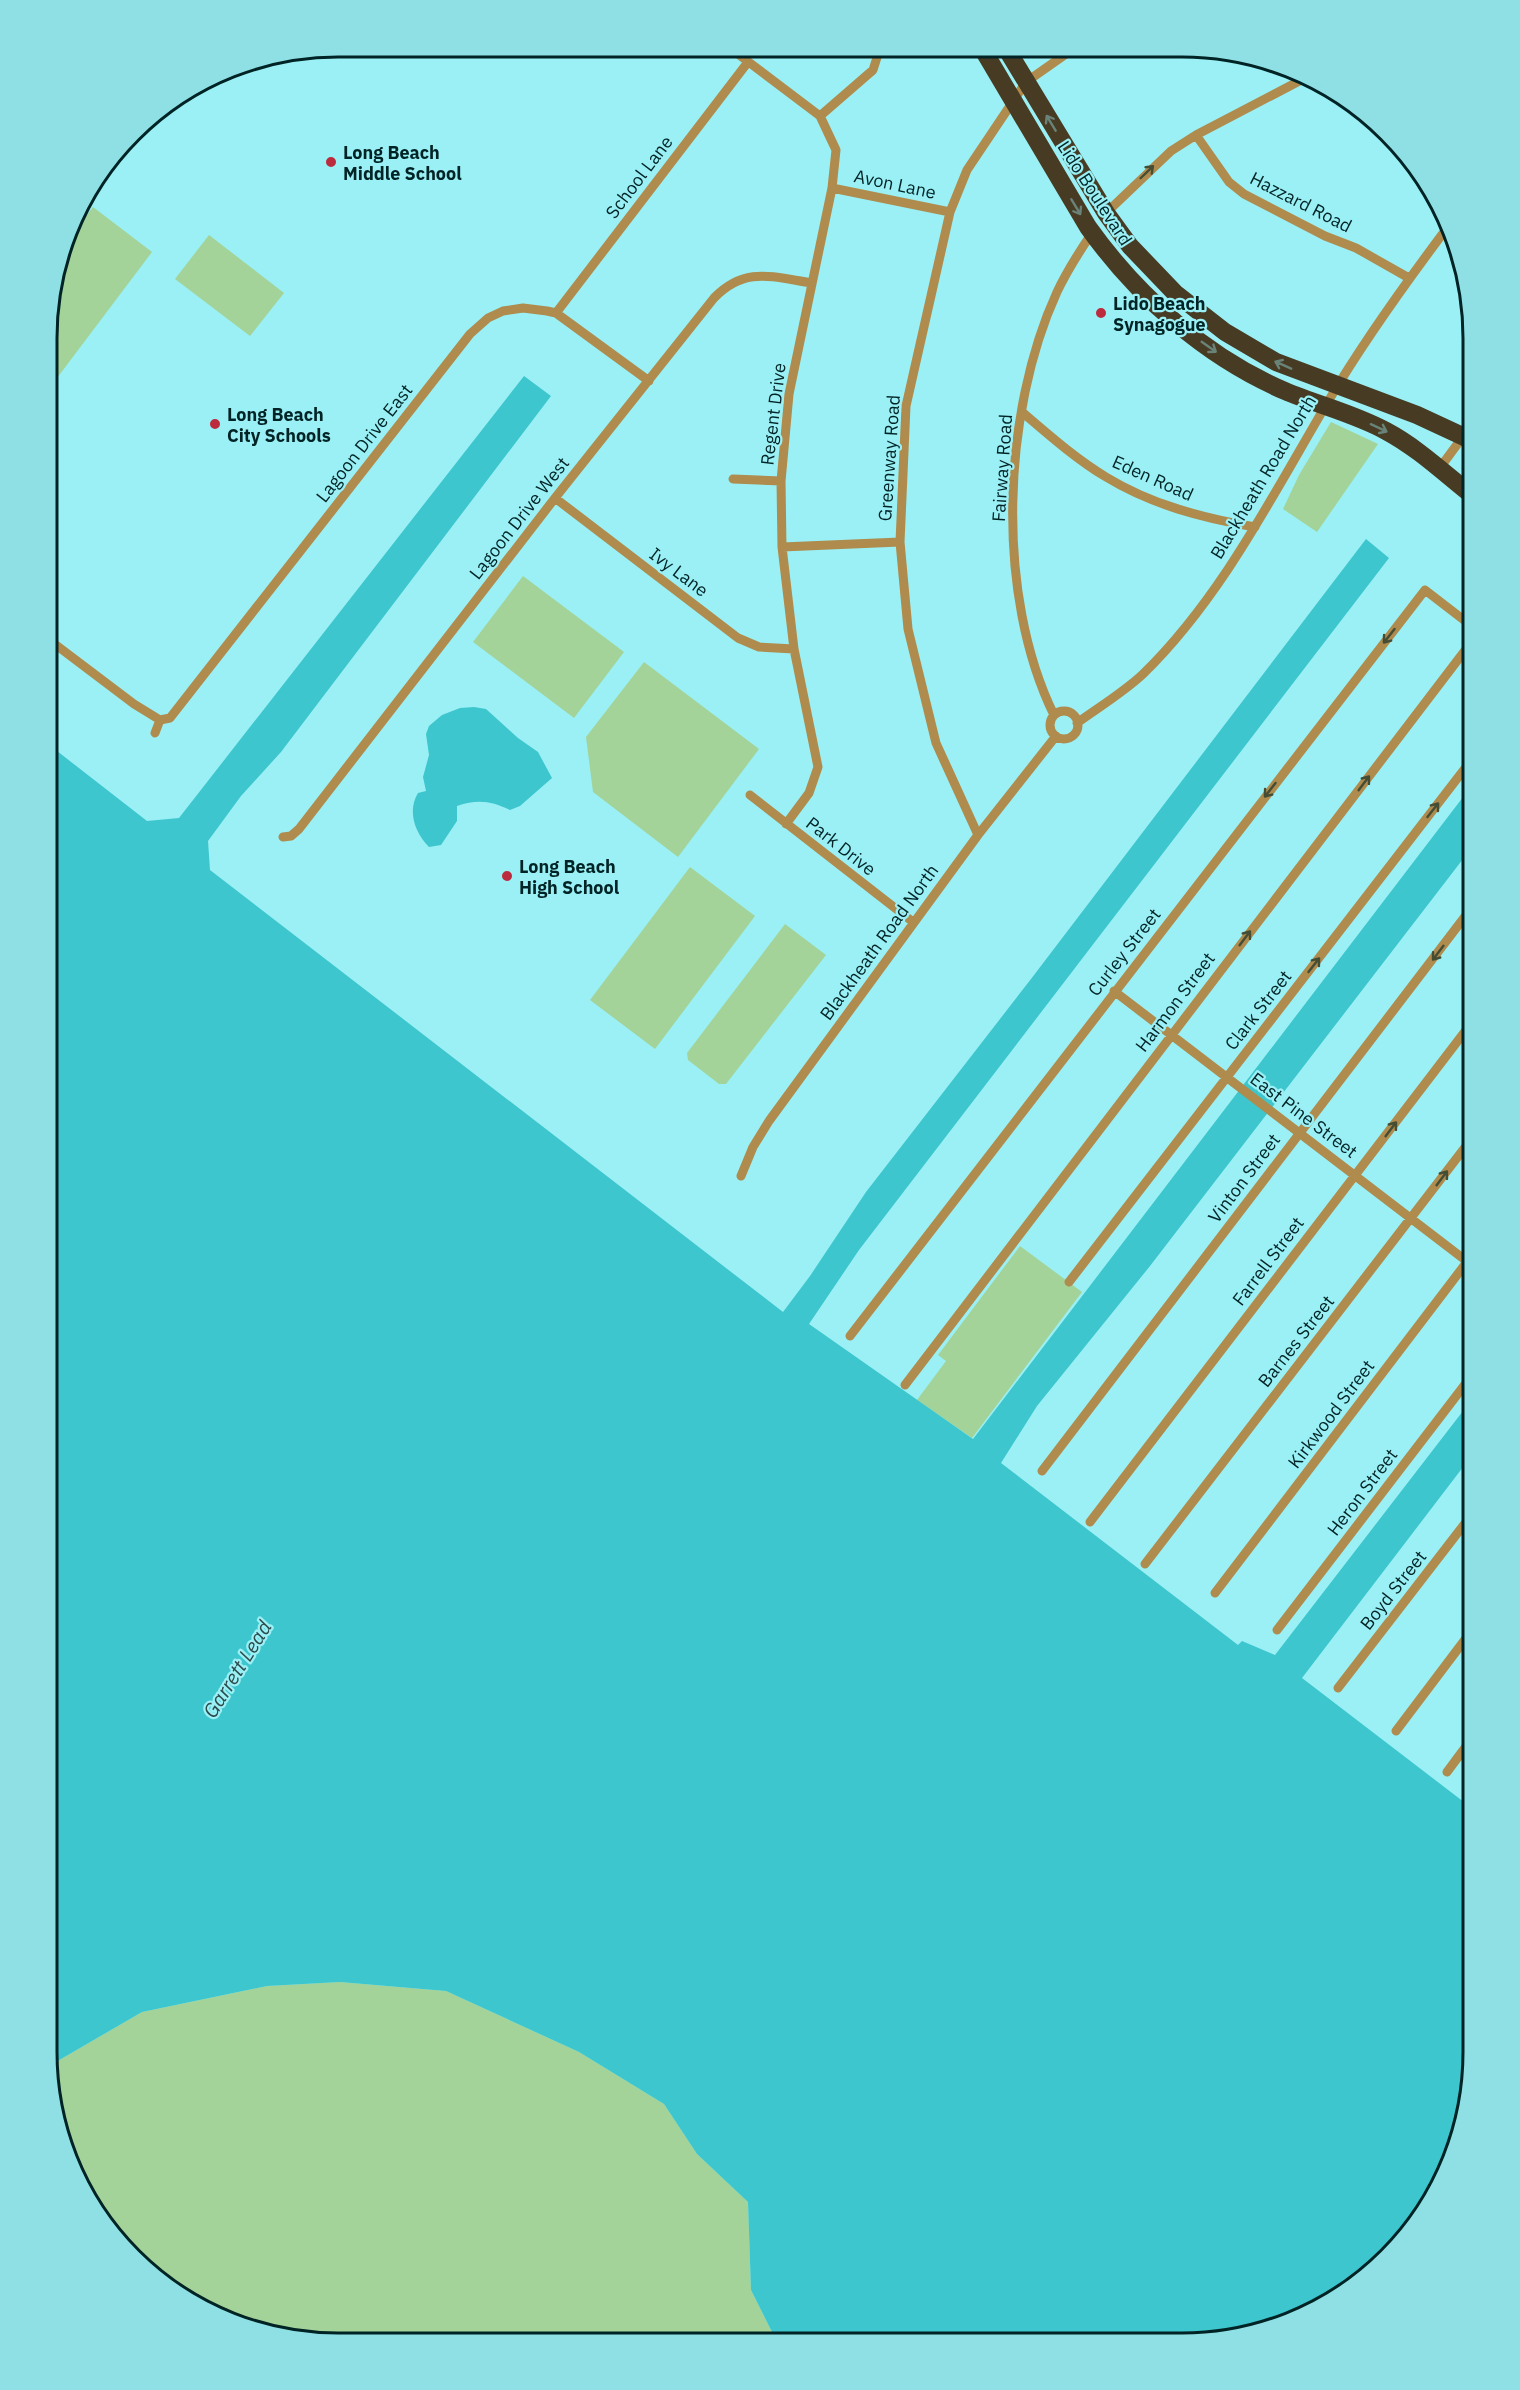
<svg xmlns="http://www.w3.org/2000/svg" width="1520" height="2390" viewBox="0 0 1520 2390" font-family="'IBM Plex Sans',sans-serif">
<rect width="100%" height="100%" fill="#9af0f5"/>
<path fill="#a3d398" d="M93,207L152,252L51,386L49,384V300L67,241Z
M209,235L284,293L250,336L175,279Z
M1331,422L1378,444L1317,532L1283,509L1299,475Z
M1473,457V484C1465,477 1459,472 1463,461Z
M523,576L624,652L574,718L473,642Z
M644,662L759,749L678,857L593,792L586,737Z
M690,867L755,916L655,1049L590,1000Z
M785,924L826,955L726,1084H719L688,1060L687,1053Z
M1020,1246L1082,1292L972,1438L917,1400L946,1361L938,1355Z
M340,1982L446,1991L579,2052L664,2104L697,2154L748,2202L751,2290L777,2342L300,2341L227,2321L161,2283L107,2230L69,2164L49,2066L142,2012L267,1986Z"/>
<path fill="#3dc6cd" d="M524,376L551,396L281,752L241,796L208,841L210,870L783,1312L810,1276L866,1192L1031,979L1366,539L1389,558L859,1250L809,1324L973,1439L1473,784V846L1150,1266L1037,1406L1001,1463L1238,1645L1242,1641L1275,1655L1473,1398V1454L1302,1678L1473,1809V2071L1451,2163L1413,2229L1360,2283L1294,2321L1182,2343L777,2342L751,2290L748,2202L697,2154L664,2104L579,2052L446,1991L340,1982L267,1986L142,2012L49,2066L47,2052L48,744L147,821L179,818Z
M474,707L486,709L518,738L538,752L552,778L520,806L510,810C491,801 478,799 457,806V821L441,845L429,847C415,833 407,811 418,793L426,791L423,777L429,755L426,734L429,726L442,715L460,708Z"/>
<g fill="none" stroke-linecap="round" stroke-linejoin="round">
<path stroke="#af8b4d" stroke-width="9" d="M730,48L820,116L836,150L832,188L789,394L781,481L782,547L794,649L818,767L809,793L786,824
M1348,100L1369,117
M820,116L873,70L880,48
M1196,135L1229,182L1244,194L1325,236L1356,248L1409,278
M832,188L950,212
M1106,213L1171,151L1196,135L1307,77
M556,313L748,62
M1022,412C1049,435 1076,459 1106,477C1152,505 1203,518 1255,527
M1439,469L1473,423
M733,479L781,481
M555,498L738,638L759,647L794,649
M782,547L900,542
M48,639L134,704L160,720
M1050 725a14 14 0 1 1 28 0a14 14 0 1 1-28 0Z
M1054,715C995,595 1002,412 1057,292C1067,271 1079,252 1092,233
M1077,723C1099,707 1124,692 1143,674C1222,597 1273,494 1329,400C1365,339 1407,281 1450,224
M155,733L160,720L170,718L470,334L488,318L503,311L523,308L547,311L556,313L649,381
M750,795L913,922
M978,835L936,743L908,629L900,542L906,406L950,212L967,170L1026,82L1073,49
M283,837L291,836L299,829L555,498L714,298C745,266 772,277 812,283
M1114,991L1473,1266
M741,1176L753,1147L769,1121L978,835L1056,736
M1069,1282L1473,758
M850,1336L1425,590L1473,627
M905,1385L1473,640
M1042,1471L1473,906
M1090,1522L1473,1021
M1145,1564L1473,1137
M1215,1593L1473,1254
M1277,1630L1473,1374
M1338,1688L1473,1513
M1396,1731L1473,1629
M1447,1772L1473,1737"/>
<path stroke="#483b24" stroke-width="18" d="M982,48L1088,227C1138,297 1206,357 1285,391C1318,405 1355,414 1386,431C1418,448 1445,474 1473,496
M1006,48L1106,213L1130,246L1175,293L1225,332L1276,362L1417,415L1473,441"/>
</g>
<defs><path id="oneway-shaft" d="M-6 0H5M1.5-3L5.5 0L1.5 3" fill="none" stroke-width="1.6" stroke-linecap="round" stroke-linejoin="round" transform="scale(1.5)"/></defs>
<g stroke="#698378">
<use href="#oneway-shaft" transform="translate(1051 123) rotate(-121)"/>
<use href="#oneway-shaft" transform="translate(1076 207) rotate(59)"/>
<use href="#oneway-shaft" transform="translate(1209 347) rotate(35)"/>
<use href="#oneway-shaft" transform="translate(1283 365) rotate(-156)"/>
<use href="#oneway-shaft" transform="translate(1379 428) rotate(25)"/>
</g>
<g stroke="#464d35">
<use href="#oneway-shaft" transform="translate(1147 172) rotate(-44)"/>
<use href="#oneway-shaft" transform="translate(1389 636) rotate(128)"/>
<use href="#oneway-shaft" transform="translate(1364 783) rotate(-53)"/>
<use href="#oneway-shaft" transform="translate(1270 790) rotate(128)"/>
<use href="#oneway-shaft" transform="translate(1433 810) rotate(-52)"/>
<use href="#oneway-shaft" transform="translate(1245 938) rotate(-53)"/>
<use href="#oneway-shaft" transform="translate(1438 953) rotate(127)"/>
<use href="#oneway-shaft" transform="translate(1314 965) rotate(-52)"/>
<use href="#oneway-shaft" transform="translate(1391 1129) rotate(-53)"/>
<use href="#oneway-shaft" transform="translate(1442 1178) rotate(-53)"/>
</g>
<g fill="#bc2b3d" stroke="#9af0f5" stroke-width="2">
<circle cx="331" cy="162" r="6"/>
<circle cx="1101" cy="313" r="6"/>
<circle cx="215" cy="424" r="6"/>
<circle cx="507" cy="876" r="6"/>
</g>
<g text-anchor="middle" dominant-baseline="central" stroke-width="4.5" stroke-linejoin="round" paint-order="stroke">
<g font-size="18" font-weight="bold" fill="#002325" stroke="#9af0f5" text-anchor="start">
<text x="343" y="152">Long Beach<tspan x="343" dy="21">Middle School</tspan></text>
<text x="1113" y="303">Lido Beach<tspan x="1113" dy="21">Synagogue</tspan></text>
<text x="227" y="414">Long Beach<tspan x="227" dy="21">City Schools</tspan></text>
<text x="519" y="866">Long Beach<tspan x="519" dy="21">High School</tspan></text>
</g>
<g font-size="18" fill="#002325" stroke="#9af0f5">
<text transform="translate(639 177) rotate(-53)">School Lane</text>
<text transform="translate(895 184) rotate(12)">Avon Lane</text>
<text transform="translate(1095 193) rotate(57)">Lido Boulevard</text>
<text transform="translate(1301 202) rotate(27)">Hazzard Road</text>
<text transform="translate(773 414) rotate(-83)">Regent Drive</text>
<text transform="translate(364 443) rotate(-52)">Lagoon Drive East</text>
<text transform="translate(889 458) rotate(-86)">Greenway Road</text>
<text transform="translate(1002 468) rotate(-86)">Fairway Road</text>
<text transform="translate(1263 477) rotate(-59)">Blackheath Road North</text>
<text transform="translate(1153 478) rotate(24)">Eden Road</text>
<text transform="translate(519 518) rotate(-52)">Lagoon Drive West</text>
<text transform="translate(679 572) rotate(37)">Ivy Lane</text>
<text transform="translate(841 846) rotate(38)">Park Drive</text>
<text transform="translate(879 942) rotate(-54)">Blackheath Road North</text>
<text transform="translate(1124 952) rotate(-52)">Curley Street</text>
<text transform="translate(1175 1002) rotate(-53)">Harmon Street</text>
<text transform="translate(1258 1010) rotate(-52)">Clark Street</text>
<text transform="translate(1304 1115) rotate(37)">East Pine Street</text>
<text transform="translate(1244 1178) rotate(-53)">Vinton Street</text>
<text transform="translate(1268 1261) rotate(-53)">Farrell Street</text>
<text transform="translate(1296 1341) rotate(-52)">Barnes Street</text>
<text transform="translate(1331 1414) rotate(-53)">Kirkwood Street</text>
<text transform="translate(1362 1492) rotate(-53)">Heron Street</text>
<text transform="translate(1393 1590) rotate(-52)">Boyd Street</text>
</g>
<g font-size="20" font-style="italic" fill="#2e4b4c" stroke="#9af0f5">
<text transform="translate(237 1669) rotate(-58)">Garrett Lead</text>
</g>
</g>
<path d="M0 0H1520V2390H0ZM338 57H1182A281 281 0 0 1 1463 338V2052A281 281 0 0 1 1182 2333H338A281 281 0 0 1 57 2052V338A281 281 0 0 1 338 57Z" fill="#8ee0e4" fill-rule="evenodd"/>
<path fill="none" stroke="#002325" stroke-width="3" d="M338 57H1182A281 281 0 0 1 1463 338V2052A281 281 0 0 1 1182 2333H338A281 281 0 0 1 57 2052V338A281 281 0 0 1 338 57Z"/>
</svg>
